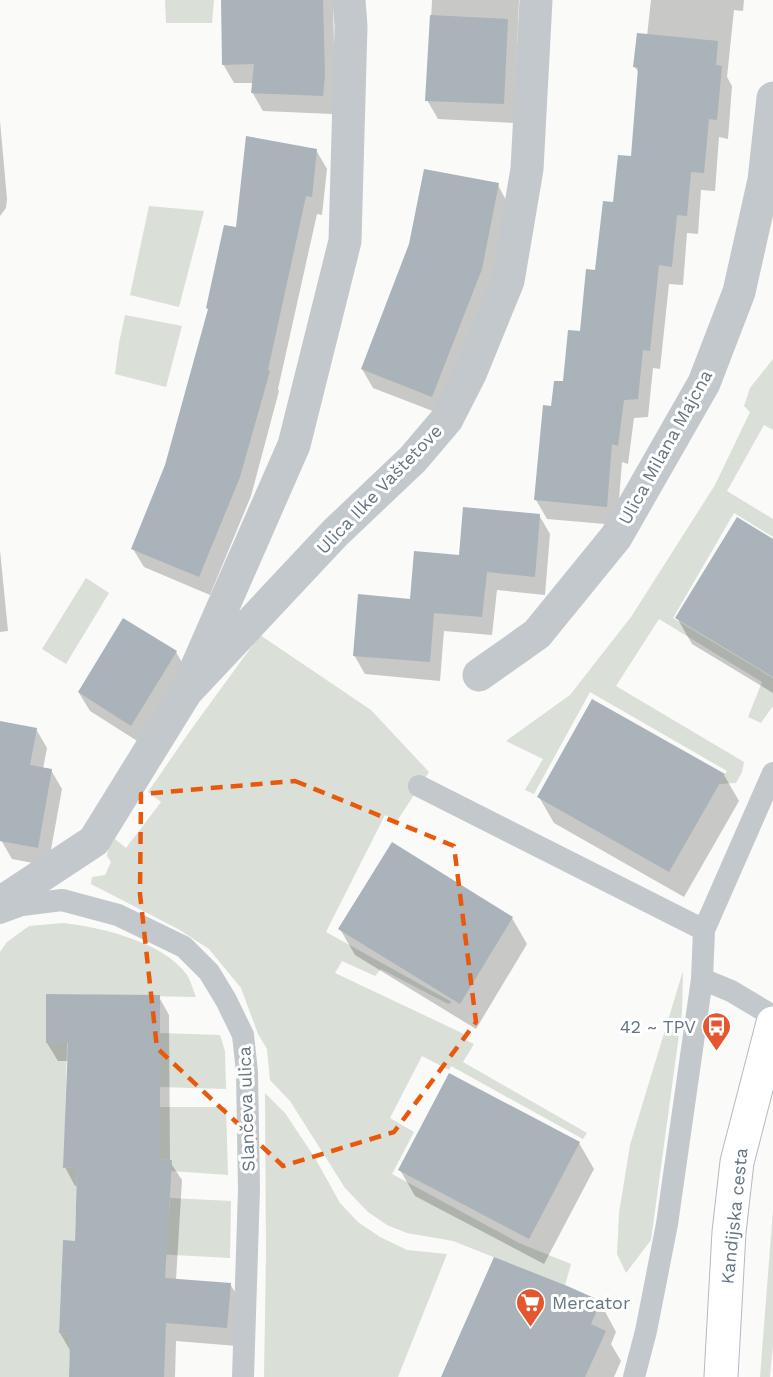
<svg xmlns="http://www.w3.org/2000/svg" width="773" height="1377" viewBox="0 0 773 1377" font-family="'Work Sans',sans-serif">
<rect width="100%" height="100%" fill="#fafaf8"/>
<path fill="#dadfd7" d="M165,0H214L212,23H166Z
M149,206L204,211L179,307L130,295Z
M125,315L182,326L166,387L115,374L119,343Z
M773,359V430L764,425L727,491L773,519V537L734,513L673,618L773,678V706L761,723L748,717L762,682L659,619L616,686L744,762L742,772L736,783L719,784L727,771L590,692L534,794L525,790L543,759L506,741L570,695L631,617L715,485L750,412L744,406L750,388Z
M86,578L109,593L66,664L42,649Z
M260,635L371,710L429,772L397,821L385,815L326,932L452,1002L448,1004L381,969L375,976L342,961L335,973L464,1034L462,1038L474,1044L463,1062L587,1133L583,1139L451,1066L449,1070L422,1056L390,1118L414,1132L392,1174L519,1243L571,1264L565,1285L453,1241L407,1233L387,1225L368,1212L345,1188L290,1101L270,1080L267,1049L258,1034L241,988L209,949L178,929L91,884L92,877L105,875L111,862L107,856L108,848L115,839L126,848L161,802L148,792L190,731Z
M63,923C101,927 164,942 187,975C191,981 193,990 196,997L46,994V1043H67L64,1168L77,1167L75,1241H63L59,1333L70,1334L69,1377H0V952L7,942L29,926Z
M683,971L682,1013L651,1240L626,1273L617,1254L619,1213L630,1145Z
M159,1033L220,1035L225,1051L226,1089L160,1087Z
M265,1093L285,1113L315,1158L340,1203L358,1222L380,1237L407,1250L447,1254L398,1377H264L266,1254Z
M160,1107H226L228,1175L171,1171V1160L131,1159L132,1121L160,1122Z
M170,1198L231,1201L230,1258L155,1254L137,1212L169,1213Z
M773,1210V1345L770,1377H760Z"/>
<path fill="#0003" d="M222,0H333L335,95L333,114L263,111L252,92L253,83H234L223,64Z
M432,0H519L514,123L438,119L427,100Z
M651,0H744L743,11L734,10L727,77L732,86L728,139L719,137L715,191L701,190L698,234L687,233L683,285L669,284L660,369L653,368L648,417L634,418L628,464L622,462L617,525L547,519L536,500L552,408L564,383L581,333L615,204L632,158L639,73L635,67L647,36Z
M0,121L7,199L6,208L0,216Z
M316,150L327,169L322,215L317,214L278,389L279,391L251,496L210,595L144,567L133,549L166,466L237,229Z
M498,185L508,204L492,289L443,415L373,388L362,369Z
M539,515L550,534L545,595L497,590L492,635L444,631L440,681L365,674L354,655L411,600L460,557Z
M773,540V693L692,644L677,618Z
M0,550L8,631L0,632Z
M176,652L187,671L142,744L90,711L79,693Z
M0,722L36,729L47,748L43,769L51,770L62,789L48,866L12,859L1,840Z
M724,775L739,801L684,897L554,823L539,797Z
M512,918L527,944L476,1029L355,955L340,929Z
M47,995L159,997L169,1015L170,1162L182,1180L176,1280L230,1284L241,1302L237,1346L176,1341L175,1377H71V1352L60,1333L77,1242L78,1186H75L65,1167L69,1061H58L47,1043Z
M579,1143L594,1169L544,1264L415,1196L400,1170Z
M600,1302L616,1332L611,1344L621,1361L614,1377H442Z"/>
<path fill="#aab3b9" d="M221,0H323L325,76L323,96L251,93L254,64L222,65Z
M430,15L508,19L504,104L425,101Z
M637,33L718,41L716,65L722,66L717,120L709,119L704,173L691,172L687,216L677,215L672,267L659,265L650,351L643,350L638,399L624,400L618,446L612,444L607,507L534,500L543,405L551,406L554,381H563L568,330L580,331L586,269L595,270L603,201L613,202L618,155L631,156L638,68L633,67Z
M246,136L317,149L312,197L306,196L268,370L270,371L240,477L199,577L131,549L165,465L208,309L206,308L224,225L236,227Z
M424,169L499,183L482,269L432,397L361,369L409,244Z
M463,507L540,514L535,577L487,572L482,617L434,613L430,662L353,656L358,594L410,599L414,551L459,555Z
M737,517L773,539V677L675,618Z
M123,618L177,651L131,726L78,692Z
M592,699L725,774L669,872L537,797Z
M0,721L37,728L30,765L52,769L38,848L0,841Z
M392,842L513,917L460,1004L338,929Z
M46,994L160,995V1160H172L165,1278L231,1283L227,1328L166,1323L164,1377H69L70,1334L59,1333L63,1240L75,1241L77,1167L63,1168L68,1043H46Z
M449,1073L580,1142L529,1239L398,1170Z
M494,1257L565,1285L601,1301L591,1324L606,1331L585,1377H441Z"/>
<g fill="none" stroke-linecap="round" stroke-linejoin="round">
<defs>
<path id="secondary" d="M721,1377L729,1232L737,1162L773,1023"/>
</defs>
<use href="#secondary" stroke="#b3babf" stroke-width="35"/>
<path stroke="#c3c8cc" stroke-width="22" d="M419,786L704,930
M0,913L22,905L62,900L118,915L184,947L209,972L226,1000L243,1035L247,1072L249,1189L243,1377
M702,979L731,991L773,1016
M634,1377L646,1331L667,1224L702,979L704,930L773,773"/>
<path stroke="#c3c8cc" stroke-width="33" d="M195,671L294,445L345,241L351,26L349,0
M479,675L537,634L616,537L704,383L739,292L764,180L773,98
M0,903L94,841L186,692L335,533L413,459L447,419L470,374L508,281L527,169L536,0"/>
<use href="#secondary" stroke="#fff" stroke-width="33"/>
</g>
<path fill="none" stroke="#e8590c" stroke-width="4.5" stroke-dasharray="12 8" stroke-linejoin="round" d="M295,781L454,846L476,1022L394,1132L283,1166L157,1048L140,894L141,794Z"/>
<defs>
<symbol id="bus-pin" viewBox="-11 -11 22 30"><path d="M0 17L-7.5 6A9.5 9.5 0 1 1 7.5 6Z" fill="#e4572e" stroke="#fff"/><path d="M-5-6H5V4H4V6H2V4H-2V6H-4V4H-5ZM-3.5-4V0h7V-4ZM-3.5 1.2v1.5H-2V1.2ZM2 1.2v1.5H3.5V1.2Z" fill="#fff"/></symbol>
<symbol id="supermarket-pin" viewBox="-11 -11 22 30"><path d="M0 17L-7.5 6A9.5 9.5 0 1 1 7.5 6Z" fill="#e4572e" stroke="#fff"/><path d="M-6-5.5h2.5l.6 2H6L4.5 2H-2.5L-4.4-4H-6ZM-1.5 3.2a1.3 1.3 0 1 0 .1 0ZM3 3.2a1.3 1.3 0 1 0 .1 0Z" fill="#fff"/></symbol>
</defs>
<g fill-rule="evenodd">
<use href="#bus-pin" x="700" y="1010" width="33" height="45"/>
<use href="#supermarket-pin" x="514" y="1286" width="33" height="45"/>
</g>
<g text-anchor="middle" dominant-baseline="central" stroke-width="6" stroke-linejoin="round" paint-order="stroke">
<g font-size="18" fill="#657683" stroke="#fff">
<text transform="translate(665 447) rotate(-61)">Ulica Milana Majcna</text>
<text transform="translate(379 489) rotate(-46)">Ulica Ilke Vaštetove</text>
<text transform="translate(246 1109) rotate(-92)">Slančeva ulica</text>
<text transform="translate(734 1216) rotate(-84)">Kandijska cesta</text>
</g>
<g font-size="18" fill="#657683" stroke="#fff" text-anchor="end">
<text x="696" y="1026">42 ~ TPV</text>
<text x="552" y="1302" text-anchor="start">Mercator</text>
</g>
</g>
</svg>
